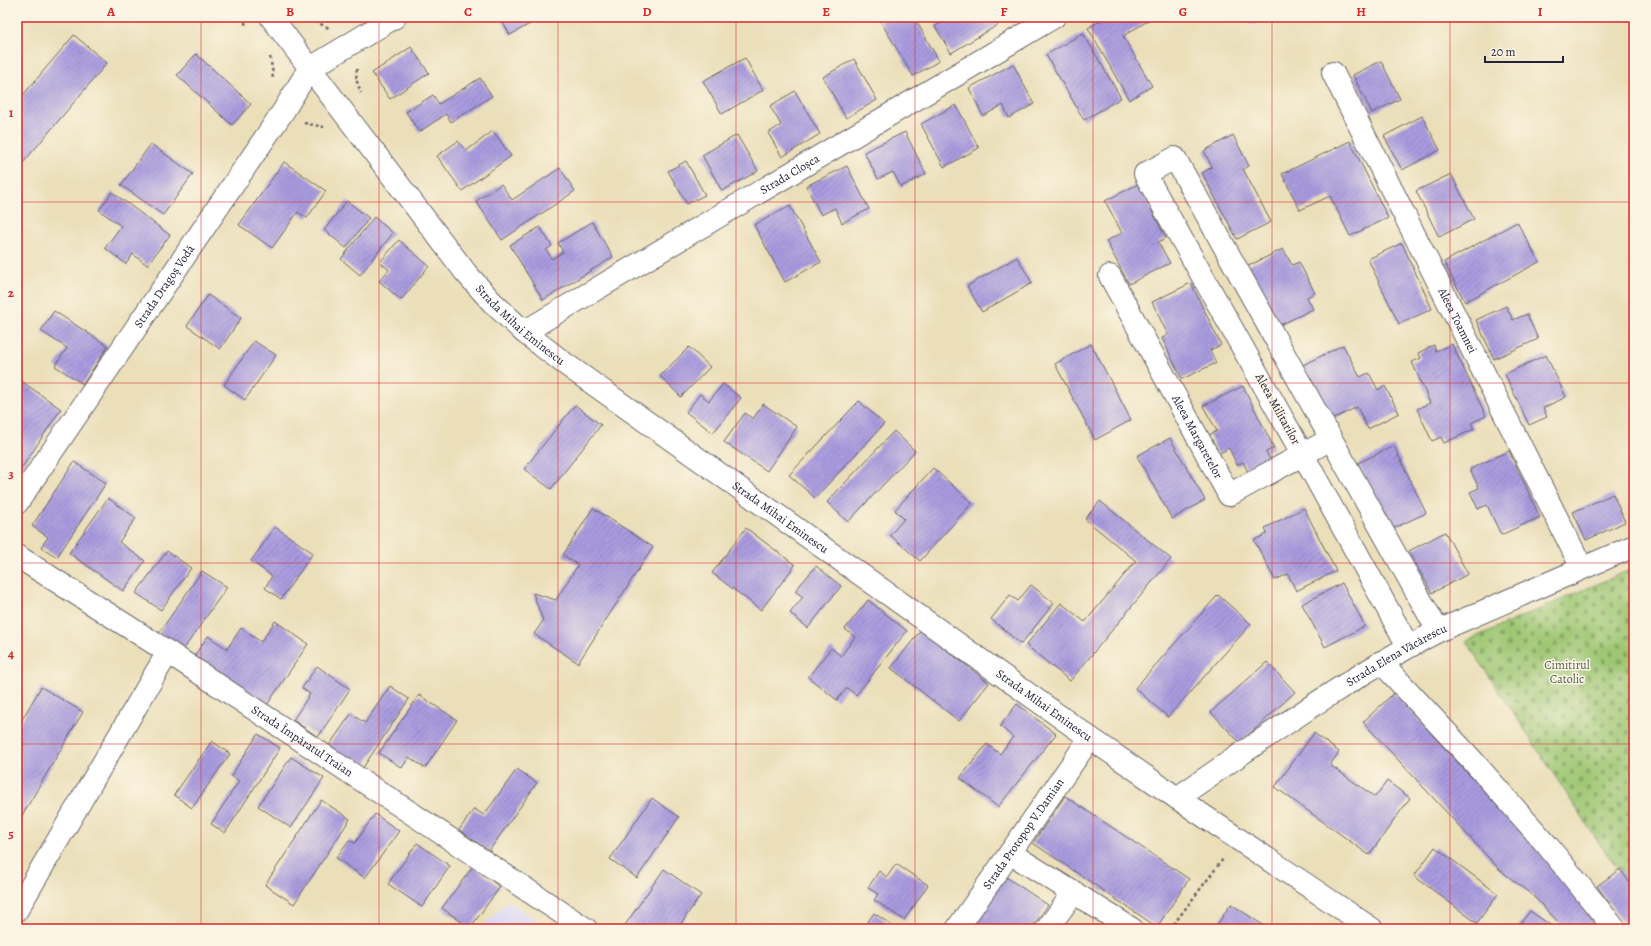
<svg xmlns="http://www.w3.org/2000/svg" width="1651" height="946" viewBox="0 0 1651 946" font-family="Alegreya,serif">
<defs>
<pattern id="cemetery-stones" width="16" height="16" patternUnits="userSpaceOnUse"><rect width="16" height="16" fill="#9fc773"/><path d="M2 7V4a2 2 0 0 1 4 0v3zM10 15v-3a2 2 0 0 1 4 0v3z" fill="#81a160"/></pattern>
<pattern id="building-hatch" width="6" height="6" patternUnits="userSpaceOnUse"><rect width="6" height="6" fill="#a99bdf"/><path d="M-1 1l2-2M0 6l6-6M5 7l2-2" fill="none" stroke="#897eb6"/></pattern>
</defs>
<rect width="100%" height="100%" fill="#fcf5e5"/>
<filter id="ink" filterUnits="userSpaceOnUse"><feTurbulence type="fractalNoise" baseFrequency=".025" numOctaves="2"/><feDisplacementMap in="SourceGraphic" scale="8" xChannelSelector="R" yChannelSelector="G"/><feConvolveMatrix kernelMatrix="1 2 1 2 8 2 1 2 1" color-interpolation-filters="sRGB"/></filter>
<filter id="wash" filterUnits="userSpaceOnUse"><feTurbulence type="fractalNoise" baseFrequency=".012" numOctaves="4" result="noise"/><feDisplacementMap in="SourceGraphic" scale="16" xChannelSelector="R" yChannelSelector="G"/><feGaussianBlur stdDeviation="0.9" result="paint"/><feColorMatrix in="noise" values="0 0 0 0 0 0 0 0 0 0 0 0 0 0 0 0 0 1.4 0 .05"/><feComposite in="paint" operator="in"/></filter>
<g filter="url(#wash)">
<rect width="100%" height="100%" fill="#ebdfba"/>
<path fill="#d8d7f8" d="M508,901L549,929H480Z"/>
<path fill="url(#cemetery-stones)" stroke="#607457" d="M1634,568V889L1601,846L1466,641Z"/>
<g id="blocks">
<path fill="url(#building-hatch)" d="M324,17H332L327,21Z
M500,17H542L510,35Z
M878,17H914L939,61L913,76Z
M951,17H993L998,25L951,53L935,26Z
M1107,17H1154L1123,36L1152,86L1129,100L1088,28Z
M1247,17H1265L1251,25Z
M1083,33L1121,98L1084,120L1046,55Z
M74,35L107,63L17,170V102Z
M411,47L429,73L390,99L372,73Z
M196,54L251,104L232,125L177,75Z
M745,58L763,90L722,114L703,81Z
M854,59L877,100L846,118L823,77Z
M1381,61L1400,99L1372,113L1353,75Z
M1013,64L1034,104L1009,118L1003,105L983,116L969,88Z
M480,78L492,96L451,122L446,114L419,132L406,112L433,95L439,104Z
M795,91L820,134L782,157L768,133L781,125L770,106Z
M956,105L979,148L944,167L921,124Z
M1422,116L1440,150L1402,170L1384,136Z
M493,131L511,156L462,191L437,156L458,141L466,151Z
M905,132L926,174L901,187L893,172L878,179L864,152Z
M737,135L758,171L722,191L702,155Z
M1233,135L1249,166L1243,169L1271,222L1237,239L1202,173L1212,167L1204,151Z
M1350,141L1388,218L1350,236L1330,196L1300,210L1282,174Z
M151,144L193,174L163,215L121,185Z
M686,161L705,195L687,204L668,171Z
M284,162L326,191L307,218L298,212L272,248L239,225Z
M847,166L869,209L842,223L835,208L821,215L806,186Z
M560,168L575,191L502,240L476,201L501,184L512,200Z
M1451,174L1474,219L1439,237L1416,191Z
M1138,184L1166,238L1158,242L1170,263L1129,284L1106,241L1122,233L1105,201Z
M112,192L170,235L147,265L133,254L126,264L105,248L121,226L99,210Z
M347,201L369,218L346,248L324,230Z
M790,206L821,262L785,282L754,225Z
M374,217L393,233L360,275L341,259Z
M592,222L613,257L543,300L510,245L540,227L552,246L546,250L552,259L563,252L558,243Z
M1517,222L1539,262L1465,302L1444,262Z
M399,240L429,266L401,300L379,281L389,270L380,262Z
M1402,243L1432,309L1399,324L1368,259Z
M1283,249L1292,265L1299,262L1315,293L1307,297L1313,309L1278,326L1248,266Z
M1017,257L1032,283L982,312L967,286Z
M1191,283L1221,345L1210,350L1216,363L1182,379L1162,338L1168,335L1152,302Z
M208,295L241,318L220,349L187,326Z
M1506,306L1513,320L1527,314L1538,339L1494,359L1476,320Z
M54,311L108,346L83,384L55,366L67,348L41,331Z
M254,341L276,355L245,400L224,385Z
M1091,344L1131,420L1095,440L1055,364Z
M1452,344L1486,416L1471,423L1474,429L1444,443L1441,437L1432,441L1417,409L1430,403L1412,362L1421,358L1418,353L1434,345L1436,351Z
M1343,345L1360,377L1369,373L1378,390L1385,386L1399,413L1368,429L1357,407L1331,420L1303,365Z
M689,347L710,367L681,397L660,376Z
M1546,355L1566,397L1543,408L1547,417L1529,425L1505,374Z
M17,378L61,409L17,475Z
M723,384L741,398L713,433L686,412L700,394L709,401Z
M1243,386L1274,448L1266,452L1271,461L1248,472L1243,462L1237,465L1229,448L1218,454L1209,435L1217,431L1203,406Z
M859,401L884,424L815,498L789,475Z
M763,404L797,427L767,471L724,442L745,413L753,419Z
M575,405L601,425L551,489L524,469Z
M894,431L915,451L848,522L827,502Z
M1170,438L1205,500L1172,519L1137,456Z
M1394,446L1426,513L1390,530L1358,463Z
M1509,451L1540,517L1501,535L1487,505L1478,509L1470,492L1479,488L1470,469Z
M74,462L106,483L57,557L41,547L48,537L32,526Z
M933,468L972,503L920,561L890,535L904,519L895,510Z
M1613,494L1625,522L1586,540L1573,512Z
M108,498L136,518L119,542L145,561L123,591L69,553Z
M1100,501L1171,559L1070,681L1026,645L1061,603L1085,622L1136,561L1085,519Z
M593,508L653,547L578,663L534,634L543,621L533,593L556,600L578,565L563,555Z
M1304,508L1336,571L1296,591L1288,574L1275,580L1254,540L1267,534L1265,528Z
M275,527L313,553L281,599L265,588L272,576L251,561Z
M746,528L795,565L761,610L712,573Z
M1445,532L1468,574L1432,593L1409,551Z
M167,551L191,568L161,610L136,593Z
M816,566L841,586L808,628L790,613L803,597L795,591Z
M202,571L227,587L183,650L159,633Z
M1342,583L1365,626L1325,647L1302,604Z
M1031,585L1054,603L1021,644L991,619L1010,595L1018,601Z
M1218,595L1251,624L1168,717L1135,688Z
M868,600L907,631L856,695L847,688L837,700L808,677L831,648L841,656L855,637L845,629Z
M275,621L308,644L267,705L194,656L208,636L227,649L241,628L261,642Z
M921,630L989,683L959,721L891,668Z
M1267,662L1295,692L1240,743L1211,712Z
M317,666L350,689L318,737L293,720L310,694L302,688Z
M390,686L409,699L362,769L328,747L351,714L365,723Z
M41,687L83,712L17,824V728Z
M1394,693L1530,841L1603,927L1601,929H1565L1532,895L1499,869L1363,722Z
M419,695L457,720L425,768L409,757L402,768L379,753Z
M1017,704L1056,734L998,807L960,778L987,744L1000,754L1013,737L1000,726Z
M1314,733L1339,752L1330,765L1375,797L1387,781L1410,798L1369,855L1275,787Z
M258,734L280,748L225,833L211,824L239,781L231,776Z
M212,741L230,754L192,808L174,795Z
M291,757L324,778L291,828L258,806Z
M517,769L537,783L489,851L459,830L474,809L484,815Z
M1065,796L1189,879L1157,927L1033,843Z
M652,798L679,817L637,878L610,859Z
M321,800L350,819L294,904L265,885Z
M375,814L399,831L365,878L336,858L349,840L355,843Z
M417,843L450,866L422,907L388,884Z
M1435,847L1498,894L1477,923L1414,876Z
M896,864L928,885L904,920L874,900L878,894L868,888L879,871L887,877Z
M473,866L500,887L470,928L442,908Z
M664,869L701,895L677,929H630L625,925Z
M1620,869L1634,889V929H1628L1597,886Z
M1003,875L1048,905L1031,929H967Z
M1231,904L1269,929H1214Z
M1530,911L1556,929H1516Z
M874,913L897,929H863Z"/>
</g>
</g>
<g filter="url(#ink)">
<use href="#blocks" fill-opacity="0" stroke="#686467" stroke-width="1"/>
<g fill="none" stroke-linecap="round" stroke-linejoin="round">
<defs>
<g id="minor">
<path id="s1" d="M271,17L466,273L492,302L524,332L564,363L1090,738L1177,798L1372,929"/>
<path id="s2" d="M1333,73L1582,568"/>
<path id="s3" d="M1110,276L1229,495L1331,439"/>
<path id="s4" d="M524,332L1054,17"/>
<path id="s5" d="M17,503L284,110L309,69L395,17"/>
<path id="s6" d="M17,556L168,652L586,929"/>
<path d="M1408,646L1303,455L1145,174L1175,158L1438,631"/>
<path d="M1381,662L1472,760L1547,845L1615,929"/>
<path id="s7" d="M1177,798C1262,740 1346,679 1438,631L1634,546"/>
<path d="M1010,853L1132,929"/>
<path d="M17,910L168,652"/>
<path id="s8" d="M957,929L1090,738"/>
<path d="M1047,929L1074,892"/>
</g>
</defs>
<use href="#minor" stroke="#686467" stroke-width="24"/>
<path stroke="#686467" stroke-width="2.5" stroke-dasharray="3 3" stroke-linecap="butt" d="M241,17L247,26
M311,17L314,21L329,28
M270,57L273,74L272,80
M357,69L356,79L361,93
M304,123L324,127
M1170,929L1223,859"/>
<use href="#minor" stroke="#fff" stroke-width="22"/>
</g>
</g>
<path fill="none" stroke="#d62828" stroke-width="1" stroke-opacity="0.55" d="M201,17V929M379,17V929M558,17V929M736,17V929M915,17V929M1093,17V929M1272,17V929M1450,17V929M17,202H1634M17,383H1634M17,563H1634M17,744H1634"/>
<g text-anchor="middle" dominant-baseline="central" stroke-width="3" stroke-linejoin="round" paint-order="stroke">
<g font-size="12" fill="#22223b" stroke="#fcf5e5">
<text stroke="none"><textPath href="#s4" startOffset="309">Strada Cloșca</textPath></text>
<text stroke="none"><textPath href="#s5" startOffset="262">Strada Dragoș Vodă</textPath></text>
<text stroke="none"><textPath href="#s2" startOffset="277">Aleea Toamnei</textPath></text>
<text stroke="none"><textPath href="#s1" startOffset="397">Strada Mihai Eminescu</textPath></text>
<text transform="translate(1278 409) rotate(61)">Aleea Militarilor</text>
<text stroke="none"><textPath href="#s3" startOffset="183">Aleea Margaretelor</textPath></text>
<text stroke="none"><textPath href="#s1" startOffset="721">Strada Mihai Eminescu</textPath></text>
<text stroke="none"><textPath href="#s7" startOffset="262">Strada Elena Văcărescu</textPath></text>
<text stroke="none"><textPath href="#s1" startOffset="1045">Strada Mihai Eminescu</textPath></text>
<text stroke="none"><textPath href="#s6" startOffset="340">Strada Împăratul Traian</textPath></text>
<text stroke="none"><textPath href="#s8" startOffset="116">Strada Protopop V.Damian</textPath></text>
</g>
<g font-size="12" fill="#4e5c4f" stroke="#fcf5e5">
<text x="1567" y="665">Cimitirul<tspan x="1567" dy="14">Catolic</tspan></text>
</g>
</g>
<rect width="1651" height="946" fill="none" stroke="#fcf5e5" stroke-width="44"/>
<path d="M1485 56v6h78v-6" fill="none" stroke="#22223b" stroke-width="2"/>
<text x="1491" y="56" font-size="12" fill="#22223b" stroke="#fcf5e5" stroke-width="3" paint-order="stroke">20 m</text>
<rect x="22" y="22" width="1607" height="902" fill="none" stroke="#d62828" stroke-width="1.5"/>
<g font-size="13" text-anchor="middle" font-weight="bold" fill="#d62828">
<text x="111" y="16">A</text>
<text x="290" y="16">B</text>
<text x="468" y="16">C</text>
<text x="647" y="16">D</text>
<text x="826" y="16">E</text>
<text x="1004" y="16">F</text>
<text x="1183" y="16">G</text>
<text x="1361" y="16">H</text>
<text x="1540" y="16">I</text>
<text x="11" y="117">1</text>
<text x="11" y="297">2</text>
<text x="11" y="478">3</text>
<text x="11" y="658">4</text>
<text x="11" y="838">5</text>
</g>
</svg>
